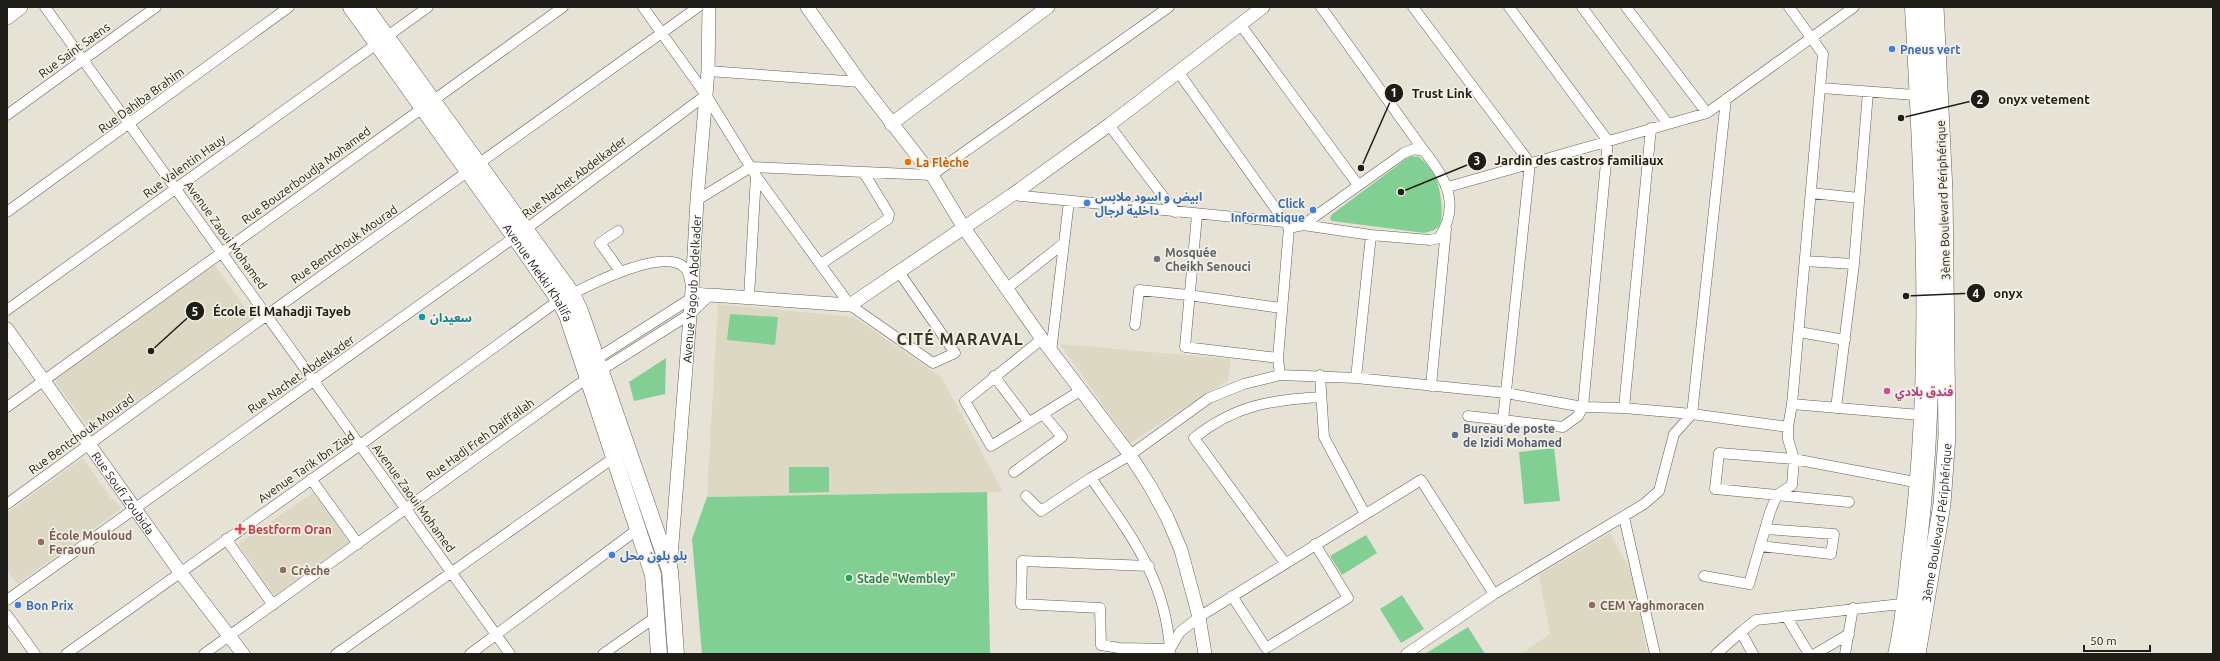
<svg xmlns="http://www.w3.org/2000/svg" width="2220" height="661" viewBox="0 0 2220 661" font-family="Ubuntu,'Noto Sans Arabic',sans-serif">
<rect width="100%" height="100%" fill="#e6e2d5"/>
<path fill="#ddd8c4" d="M214,264L253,319L93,433L54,380Z
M718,304L854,317L942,378L1003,492L707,497Z
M1060,344L1231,359L1228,380L1130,443Z
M83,458L109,496L108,498L111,500L114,499L121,509L17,584L7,570V513Z
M314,492L349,542L275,596L238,544Z
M1610,533L1633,576L1647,654H1521L1550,634L1539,575Z"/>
<path fill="#82cf94" d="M1410,156L1419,157C1425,162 1431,169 1435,176C1440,186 1445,216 1439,226C1435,231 1430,231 1425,233L1332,221L1330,219L1331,215Z
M730,314L778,317L775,345L727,340Z
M666,358L665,394L634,401L629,382Z
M1554,448L1560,501L1524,504L1519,452Z
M789,467H829V492L789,493Z
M987,492L990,654H702L692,539L707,497Z
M1366,535L1377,553L1342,575L1330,556Z
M1402,595L1424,629L1401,643L1380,609Z
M1468,627L1485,654H1425Z"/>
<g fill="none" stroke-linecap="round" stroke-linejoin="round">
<defs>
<path id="minor" d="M45,7L510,654
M643,7L706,95L756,176L850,305L933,363L955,353L899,272
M1321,7L1424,151
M1413,7L1530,163L1503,420L1563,427L1578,416L1583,407L1608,141L1509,7
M1582,7L1668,124
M1626,7L1707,113
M1240,24L1358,185
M708,71L860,82
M1179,73L1285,222
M1821,88L1915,95
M7,115L156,7
M1109,125L1175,212
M1448,187L1707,113L1854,7
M1811,193L1859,198
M1012,195L1285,222L1289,228L1303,225L1404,153L1414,149L1424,151C1446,178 1461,205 1439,238L1430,240L1371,235L1303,225
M697,200L751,167L932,175L1169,7
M7,212L289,7
M1197,215L1185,347L1278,358
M618,231L600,243L620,271
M1805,261L1854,264
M821,264L888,219L889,214L864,173
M1006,289L1064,243
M572,294C593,283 665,247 685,268C690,272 690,284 692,291L710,295
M749,297L756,176
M7,310L428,7
M1135,325L1139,290L1188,295L1281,308
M1799,332L1845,340
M1042,339L965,401L991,446L1080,391
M1051,352L1069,201
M593,361L690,299
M1280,375L1278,358L1289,228
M1320,375L1324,437L1365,514
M994,376L1028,421
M1356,378L1371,235
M1431,386L1446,229
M1792,404L1920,415
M7,407L563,7
M1624,408L1651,128
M1836,408L1854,264L1868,92
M1468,416L1503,420
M1014,472L1062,437L1043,414
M1091,478C1130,534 1166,579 1170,651
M311,479L358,544
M1026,496L1041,511L1091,478L1130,455L1209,398L1244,384L1280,375L1356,378L1506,393L1583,407L1624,408L1692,414L1788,427
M1849,502L1715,489L1719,453L1794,459L1915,482
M7,504L267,315L698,7
M1624,517L1655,654
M226,539L273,605
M1760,546L1831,554L1834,534L1765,529
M1285,563L1194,438C1235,405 1271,400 1321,397
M1149,566L1022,561L1021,604L1100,608L1101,645L1119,648L1170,649L1180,632L1199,617L1421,480L1494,594
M1704,576L1749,584L1770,512L1777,495L1792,485L1794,459L1788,439V427L1792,404L1823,54L1789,7
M1232,596L1266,648L1348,598L1315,544
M7,600L526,229L706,95
M7,615L35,654
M1786,616L1809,654
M66,654L360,445L559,300
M204,654L576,386L690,314L710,295
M336,654L619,454
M470,654L638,529
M603,654L657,616
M1406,654L1494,594L1644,504L1659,491L1674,434L1692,414L1726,99
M1716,654L1741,632
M1753,654L1741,632L1756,620L1901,604
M1815,654L1849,634
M1845,654L1853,608
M1893,654C1901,622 1903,587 1907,554C1931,373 1920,189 1910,7"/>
<g id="tertiary">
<path d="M807,7L860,82L932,175L964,228L1042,339L1130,455L1150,486L1167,517L1181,550L1199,617L1205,654"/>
<path d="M891,124L1048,7"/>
<path d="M710,295L850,305L1012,195L1109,125L1263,7"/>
<path id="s1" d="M7,329L180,572L243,654"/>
<path id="s2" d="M670,569L692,291L697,200L708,71L709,7"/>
</g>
<path id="secondary" d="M7,17L20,7"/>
<g id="primary">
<path id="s3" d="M351,7L515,237L559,300L567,315L653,575L659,654"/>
<path d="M365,7L572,294L580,311L670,571L676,654"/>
</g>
<g id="trunk">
<path d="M1903,654C1910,621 1913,587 1917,554C1940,373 1929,189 1920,7"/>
<path id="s4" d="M1917,654L1942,504L1947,436L1944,191L1935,7"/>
</g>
</defs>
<use href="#minor" stroke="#625f54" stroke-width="11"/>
<use href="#tertiary" stroke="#625f54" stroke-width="14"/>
<use href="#secondary" stroke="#625f54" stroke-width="16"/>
<use href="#primary" stroke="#625f54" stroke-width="17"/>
<use href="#trunk" stroke="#625f54" stroke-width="18"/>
<use href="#minor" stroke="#fff" stroke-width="10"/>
<use href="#tertiary" stroke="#fff" stroke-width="13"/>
<use href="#secondary" stroke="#fff" stroke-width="15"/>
<use href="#primary" stroke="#fff" stroke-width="16"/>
<use href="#trunk" stroke="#fff" stroke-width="17"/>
</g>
<g fill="#3f7fe0" stroke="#f3efe3" stroke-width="1.5">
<circle cx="1892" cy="49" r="4"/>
<circle cx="1087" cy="203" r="4"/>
<circle cx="1313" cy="210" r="4"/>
<circle cx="612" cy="555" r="4"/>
<circle cx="18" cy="605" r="4"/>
</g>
<circle fill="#e8710a" stroke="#f3efe3" stroke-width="1.5" cx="908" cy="162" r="4"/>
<circle fill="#6b7280" stroke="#f3efe3" stroke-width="1.5" cx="1157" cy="259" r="4"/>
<circle fill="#0f9aa8" stroke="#f3efe3" stroke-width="1.5" cx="422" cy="317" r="4"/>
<circle fill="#d1479c" stroke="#f3efe3" stroke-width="1.5" cx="1887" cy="391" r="4"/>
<circle fill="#5c6f8a" stroke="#f3efe3" stroke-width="1.5" cx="1455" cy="435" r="4"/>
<path fill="#e0444e" stroke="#f3efe3" stroke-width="1.5" d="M238 523h4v4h4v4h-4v4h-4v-4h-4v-4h4z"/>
<g fill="#8d6e63" stroke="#f3efe3" stroke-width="1.5">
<circle cx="41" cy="542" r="4"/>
<circle cx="283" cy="570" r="4"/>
<circle cx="1592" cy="605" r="4"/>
</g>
<circle fill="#2e9e5b" stroke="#f3efe3" stroke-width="1.5" cx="849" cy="578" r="4"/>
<g text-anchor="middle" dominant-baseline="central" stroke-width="3.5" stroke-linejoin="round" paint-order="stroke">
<g font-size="12" font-weight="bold" fill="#366cbe" stroke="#f3efe3" text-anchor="start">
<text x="1900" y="49">Pneus vert</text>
<text x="1095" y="196">ابيض و اسود ملابس<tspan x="1095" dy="14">داخلية لرجال</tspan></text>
<text x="1305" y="203" text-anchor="end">Click<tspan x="1305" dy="14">Informatique</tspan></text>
<text x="620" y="555">بلو بلون محل</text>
<text x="26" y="605">Bon Prix</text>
</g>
<g font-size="12" fill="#1e1d18" stroke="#f3efe3">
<text transform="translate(74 50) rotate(-36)">Rue Saint Saens</text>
<text transform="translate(141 100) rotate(-36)">Rue Dahiba Brahim</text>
<text transform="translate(184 166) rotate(-36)">Rue Valentin Hauy</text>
<text transform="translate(306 175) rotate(-36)">Rue Bouzerboudja Mohamed</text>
<text transform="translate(574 177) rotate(-37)">Rue Nachet Abdelkader</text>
<text transform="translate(1943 200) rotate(-92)">3ème Boulevard Périphérique</text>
<text transform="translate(226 235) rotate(54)">Avenue Zaoui Mohamed</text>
<text transform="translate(344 244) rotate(-35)">Rue Bentchouk Mourad</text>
<text stroke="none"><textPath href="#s3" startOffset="325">Avenue Mekki Khalifa</textPath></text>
<text stroke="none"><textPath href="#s2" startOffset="281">Avenue Yagoub Abdelkader</textPath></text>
<text transform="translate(301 374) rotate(-35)">Rue Nachet Abdelkader</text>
<text transform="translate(81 434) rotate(-36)">Rue Bentchouk Mourad</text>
<text transform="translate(480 439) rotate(-36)">Rue Hadj Freh Daiffallah</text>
<text transform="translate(306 467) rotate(-35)">Avenue Tarik Ibn Ziad</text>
<text stroke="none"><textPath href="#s1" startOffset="201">Rue Soufi Zoubida</textPath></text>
<text transform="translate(414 498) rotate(54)">Avenue Zaoui Mohamed</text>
<text stroke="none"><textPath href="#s4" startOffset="133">3ème Boulevard Périphérique</textPath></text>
</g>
<g font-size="12" font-weight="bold" fill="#c56008" stroke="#f3efe3" text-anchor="start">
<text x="916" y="162">La Flèche</text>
</g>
<g font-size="12" font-weight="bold" fill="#5b616d" stroke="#f3efe3" text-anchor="start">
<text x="1165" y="252">Mosquée<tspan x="1165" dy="14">Cheikh Senouci</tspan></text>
</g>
<g font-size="12" font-weight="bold" fill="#0d838f" stroke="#f3efe3" text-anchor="start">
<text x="430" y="317">سعيدان</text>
</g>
<g font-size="12" font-weight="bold" fill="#b23c85" stroke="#f3efe3" text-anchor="start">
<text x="1895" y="391">فندق بلادي</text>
</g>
<g font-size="12" font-weight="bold" fill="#4e5e75" stroke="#f3efe3" text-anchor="start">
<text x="1463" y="428">Bureau de poste<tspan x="1463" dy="14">de Izidi Mohamed</tspan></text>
</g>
<g font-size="12" font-weight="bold" fill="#be3a42" stroke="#f3efe3" text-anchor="start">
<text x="248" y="529">Bestform Oran</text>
</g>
<g font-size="12" font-weight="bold" fill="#785e54" stroke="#f3efe3" text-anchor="start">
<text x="49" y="535">École Mouloud<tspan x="49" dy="14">Feraoun</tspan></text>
<text x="291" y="570">Crèche</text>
<text x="1600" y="605">CEM Yaghmoracen</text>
</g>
<g font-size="12" font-weight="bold" fill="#27864d" stroke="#f3efe3" text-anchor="start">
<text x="857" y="578">Stade "Wembley"</text>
</g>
<g font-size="16" font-weight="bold" letter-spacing="1" fill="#37352b" stroke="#f3efe3">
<text x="960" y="339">CITÉ MARAVAL</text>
</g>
</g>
<path fill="none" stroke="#1e1d18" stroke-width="1.5" d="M1361 168L1394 93M1901 118L1980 99M1401 192L1477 161M1906 296L1976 293M151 351L195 311"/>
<g fill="#1e1d18" stroke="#f3efe3" stroke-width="1.5">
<circle cx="1361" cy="168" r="4"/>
<circle cx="1901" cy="118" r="4"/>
<circle cx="1401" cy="192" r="4"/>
<circle cx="1906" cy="296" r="4"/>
<circle cx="151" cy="351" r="4"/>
<circle cx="1394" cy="93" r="10"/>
<circle cx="1980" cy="99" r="10"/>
<circle cx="1477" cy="161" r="10"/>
<circle cx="1976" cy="293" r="10"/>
<circle cx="195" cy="311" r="10"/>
</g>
<g font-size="12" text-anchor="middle" font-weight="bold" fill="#fff">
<text x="1394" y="97">1</text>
<text x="1980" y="104">2</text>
<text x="1477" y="165">3</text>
<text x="1976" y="298">4</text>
<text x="195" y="316">5</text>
</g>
<g font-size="13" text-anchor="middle" font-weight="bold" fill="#1e1d18" stroke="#f3efe3" stroke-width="3.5" stroke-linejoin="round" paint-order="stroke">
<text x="1442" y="98">Trust Link</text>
<text x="2044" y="104">onyx vetement</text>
<text x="1579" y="165">Jardin des castros familiaux</text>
<text x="2008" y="298">onyx</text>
<text x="282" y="316">École El Mahadji Tayeb</text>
</g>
<rect width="2220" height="661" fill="none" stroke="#1e1d18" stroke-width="16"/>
<path d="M2084 645v6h66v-6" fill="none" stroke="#1e1d18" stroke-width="2"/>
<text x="2090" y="645" font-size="12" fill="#1e1d18" stroke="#f3efe3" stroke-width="3" paint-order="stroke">50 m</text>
</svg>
